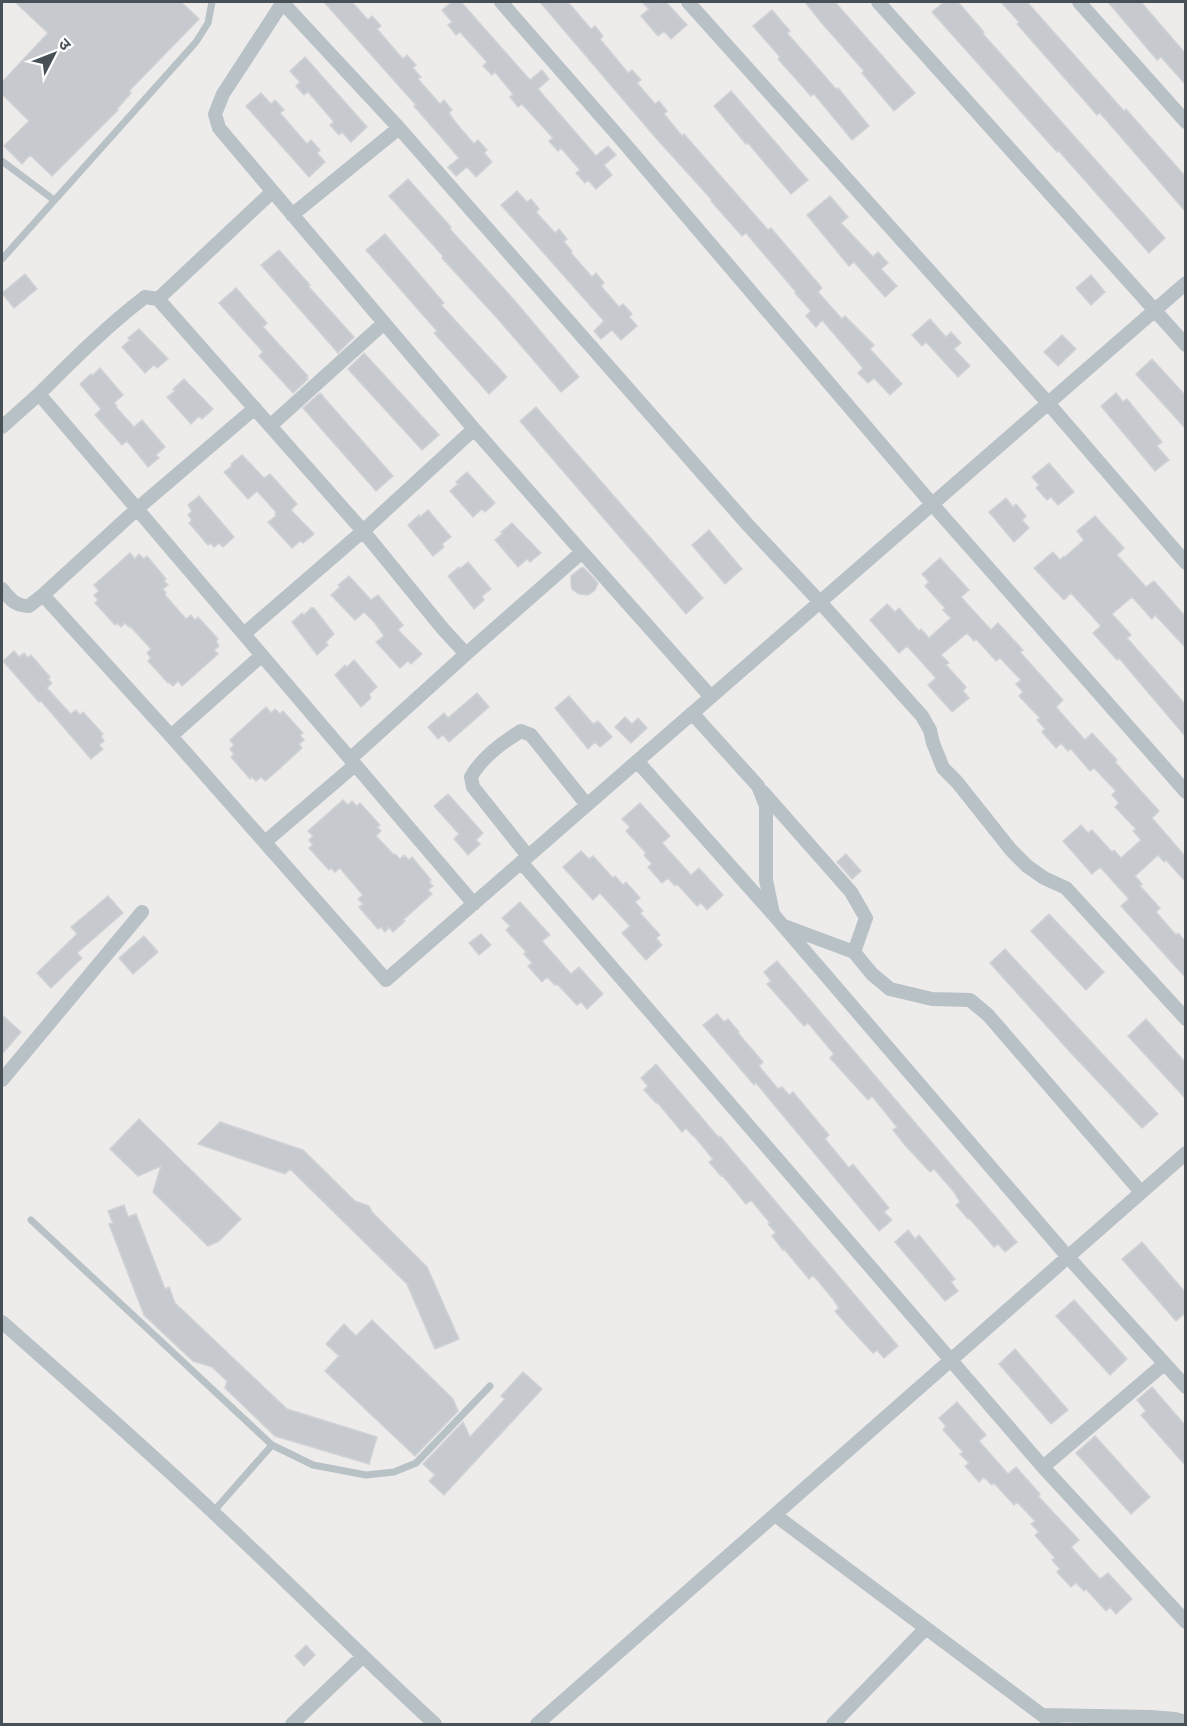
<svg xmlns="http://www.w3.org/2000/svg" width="1187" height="1726" viewBox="0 0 1187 1726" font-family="'Golos Text','Noto Sans Devanagari',sans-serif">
<rect width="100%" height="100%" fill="#eeebeb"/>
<path fill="#c6c9ce" stroke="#d0d2d6" stroke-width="1.5" d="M15,2H181L199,19L129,91L131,93L117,109L118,110L52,176L30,155L22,164L4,146L29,121L2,94V82L48,33Z
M324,2H352L368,20L372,16L381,26L377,29L403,59L407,55L416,65L413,68L421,77L418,79L440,104L444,100L452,110L449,113L456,123L474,144L478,140L487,150L484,153L492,162L476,177L467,167L456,176L448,167L459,158L414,106L416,105Z
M452,2H461L530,80L542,70L549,79L538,89L596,156L608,146L616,155L604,165L612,175L596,189L588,180L585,183L576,173L580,170L561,148L558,151L549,141L553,138L522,104L518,107L510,97L513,94L495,72L492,75L483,66L487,62L460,32L456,35L448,25L452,22L442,10Z
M540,2H568L591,29L595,26L603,36L600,39L628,73L632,70L641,80L637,83L655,104L659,101L667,111L664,114L682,136L684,134L768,230L771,228L822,288L818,292L842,319L845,316L874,345L870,349L902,384L890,395L874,378L868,383L858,373L863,368L822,320L816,327L806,316L811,311L795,293L796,292L746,233L742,236L711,201L712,200L655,137Z
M642,2H666L687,25L671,39L664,31L658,36L641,16L649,9Z
M805,2H835L915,93L894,111L862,73L864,71L820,21Z
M944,2H958L984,32L983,34L1165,238L1149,253L1058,150L1057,152L932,12Z
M1001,2H1027L1124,111L1126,109L1185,176V211L1100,113L1097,115L1017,24L1019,22Z
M1108,2H1141L1185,53V84L1161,57L1157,60Z
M772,10L790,31L787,33L836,89L838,88L869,126L852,140L814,94L811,96L778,59L780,57L753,26Z
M305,57L367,127L351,142L342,132L339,135L330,125L334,122L316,101L308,92L304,95L296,86L300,82L290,71Z
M731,91L808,180L791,194L748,143L746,144L714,106Z
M261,93L271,104L275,100L284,110L280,113L307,144L311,140L320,150L317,153L325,162L309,177L246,106Z
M408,179L451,227L450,229L515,301L579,377L561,392L497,318L442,258L443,256L389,196Z
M517,191L527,202L531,199L539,209L536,212L555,233L559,229L567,239L564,242L572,251L571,253L592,277L596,273L604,283L601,286L619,307L623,304L632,314L629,317L637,326L621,340L612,330L601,339L594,331L604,321L501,205Z
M830,196L848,217L841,223L873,257L878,252L888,263L881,269L897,286L885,297L854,262L849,266L807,215Z
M385,234L444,303L441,305L507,377L489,394L434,333L437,331L366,250Z
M279,250L310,285L308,286L354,337L338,353L261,265Z
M25,274L37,289L14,308L2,293Z
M1091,275L1105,292L1091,305L1076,288Z
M236,288L267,323L263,327L308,376L306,377L308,379L293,393L259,356L263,352L219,303Z
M930,319L946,337L951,332L961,343L954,349L970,366L958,377L926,342L922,346L912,335Z
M139,329L168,359L157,368L154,365L145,373L122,347L130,340L128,338Z
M1062,335L1076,349L1058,366L1044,352Z
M364,353L439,435L422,450L348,369Z
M1152,359L1185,395V428L1136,374Z
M100,368L123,395L114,403L117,406L116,407L134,427L142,420L165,447L156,455L159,458L148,467L127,441L122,445L95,415L101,409L80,384L91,374L93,375Z
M184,379L213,409L202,419L199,416L191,424L167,397L175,391L173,389Z
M320,393L393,476L376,491L303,408Z
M1116,393L1123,402L1127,399L1162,442L1157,446L1169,460L1155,471L1101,406Z
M536,407L703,598L686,614L520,421Z
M242,455L264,478L270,474L297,504L291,510L314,534L303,543L300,541L292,548L268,522L276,516L275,514L276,512L257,491L248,499L224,472L232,466L231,464Z
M1049,463L1074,492L1058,505L1051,497L1047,500L1036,488L1039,485L1032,477Z
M467,472L495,503L485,512L482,509L473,517L450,491L458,484L456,482Z
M199,496L234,537L223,547L219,543L214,547L211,543L208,545L189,523L192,520L188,515L192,511L188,505Z
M1006,498L1013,507L1016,504L1026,516L1022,520L1029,528L1014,542L989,512Z
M428,510L451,537L442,544L444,547L433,556L408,525L419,515L420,517Z
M1095,516L1124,548L1117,555L1146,587L1154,581L1185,616V647L1155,615L1152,619L1132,597L1112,614L1131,635L1127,638L1185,704V736L1119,658L1117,660L1093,633L1101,626L1071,593L1064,600L1034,568L1053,552L1060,560L1064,556L1065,557L1084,540L1077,531Z
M512,523L541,553L530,562L527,559L518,567L495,540L503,533L501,532Z
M709,530L742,569L725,584L692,545Z
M130,553L135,559L139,554L144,559L147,556L166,579L164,581L168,585L163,589L166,593L165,595L186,619L191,615L195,620L198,617L218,639L216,641L219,646L214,650L218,654L182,686L178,681L173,686L169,682L168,683L148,661L151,658L147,653L151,649L130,626L129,627L125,623L121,627L117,623L115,625L95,603L98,600L94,595L99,591L94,585Z
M940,558L969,590L961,597L991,630L998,623L1023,650L1020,652L1063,700L1056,707L1085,740L1092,733L1117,760L1115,762L1159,811L1152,818L1185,856V881L1166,860L1164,862L1158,855L1135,876L1142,884L1140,886L1160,908L1156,912L1176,935L1178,933L1185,941V977L1121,906L1129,899L1100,867L1092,874L1063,841L1081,825L1088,833L1092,830L1112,852L1114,850L1121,858L1141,840L1133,831L1136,829L1115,807L1119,803L1112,795L1116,791L1094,768L1090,771L1071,749L1068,751L1061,743L1056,748L1042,732L1045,729L1037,720L1040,718L1019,696L1023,692L1016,684L1021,680L1000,658L996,661L976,639L974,641L967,633L941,655L949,663L946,665L966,687L963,691L969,698L952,712L928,685L936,678L907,646L899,653L870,620L887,604L895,612L899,608L919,631L921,629L929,638L951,618L943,610L945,608L925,586L929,582L922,574Z
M468,562L491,589L482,596L484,600L474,609L448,576L459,567L460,569Z
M581,568H584L598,583L595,590L588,595L579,594L572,589L571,585V576Z
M349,576L371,600L378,595L403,625L398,630L422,654L411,664L408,661L400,668L376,642L384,636L375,623L364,612L355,620L331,595L340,587L338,585Z
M311,608H314L334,634L326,642L328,645L317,655L292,622L302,613L304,615Z
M14,651L19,657L24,653L28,658L31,655L50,677L48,679L52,683L47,688L66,709L71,714L76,710L80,715L83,712L103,734L101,736L104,741L99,745L103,749L91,759L41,701L39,702L3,661Z
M354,660L377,687L369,694L371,698L361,707L335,675L345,665L347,667Z
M477,693L489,707L449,742L443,735L438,739L428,727L444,713L448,718Z
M569,696L593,724L598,721L612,737L600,747L595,742L588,749L555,708Z
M266,707L271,713L275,709L280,714L283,711L303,733L300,735L304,740L299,744L302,748L277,771L265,781L261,777L256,781L252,777L250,779L231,757L234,754L230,749L234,745L230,740Z
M625,717L632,724L638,718L647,728L631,743L615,727Z
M448,794L483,833L476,840L480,844L468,855L454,839L459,834L434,806Z
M343,800L348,805L352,801L357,806L360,803L380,825L377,827L381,831L376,836L394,855L395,854L400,859L404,855L409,860L412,857L431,880L429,882L433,886L428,890L432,894L403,920L405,921L393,932L389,927L385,932L381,927L378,929L359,907L363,904L358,899L363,895L350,880L340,868L335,872L331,868L329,870L309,848L313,845L309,840L313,836L308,831Z
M640,803L670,836L662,843L691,875L699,868L723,895L707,910L701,903L697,906L677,884L675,886L668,878L662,883L648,867L652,864L644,855L646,853L626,831L630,827L622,819Z
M581,851L589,859L593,856L613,878L615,876L623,885L626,882L640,898L635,902L643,911L640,913L660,935L656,938L662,945L646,960L622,933L630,926L600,893L593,900L563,867Z
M846,854L861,871L852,879L837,862Z
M108,896L123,913L77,953L82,958L51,988L37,973L77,934L71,927Z
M520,902L550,935L542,941L571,974L579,967L603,994L587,1009L581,1002L577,1005L557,984L555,985L547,977L542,982L528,966L532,963L524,954L526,952L506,930L510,926L502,918Z
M1049,914L1104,972L1086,990L1031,931Z
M481,934L491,945L479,955L469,943Z
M144,936L158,952L133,974L119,958Z
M1005,949L1158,1114L1142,1128L1071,1053L990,963Z
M777,961L1017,1242L1005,1252L998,1244L994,1247L969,1218L968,1219L956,1205L960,1202L954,1192L934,1169L930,1172L904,1144L893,1130L897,1127L872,1096L868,1100L830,1058L834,1054L808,1023L804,1026L767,984L771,981L764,972Z
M717,1014L724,1022L728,1019L739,1032L738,1033L763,1062L759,1066L778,1089L782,1087L789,1095L793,1092L829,1135L825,1139L849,1168L853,1164L889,1208L884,1212L892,1220L879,1231L756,1083L754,1085L703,1025Z
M2,1015L21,1032L2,1054Z
M1146,1019L1185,1062V1098L1128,1036Z
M656,1064L719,1138L720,1136L898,1346L884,1358L877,1350L873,1353L847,1325L835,1311L839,1308L833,1299L813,1275L809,1279L784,1249L783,1250L772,1236L776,1233L768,1224L770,1223L751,1200L746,1204L722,1175L721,1176L709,1162L713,1159L694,1136H693L686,1128L682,1132L657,1102L656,1103L644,1090L648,1086L641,1078Z
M139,1119L241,1219L219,1241L208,1246L153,1192L161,1166L138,1176L110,1149Z
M220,1122L303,1150L355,1201L369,1206L372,1212L427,1267L459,1339L435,1349L407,1284L290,1169L285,1174L198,1144Z
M124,1205L128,1217L136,1214L165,1289L169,1287L175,1303L287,1409L377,1437L369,1464L275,1436L225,1388L227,1381L212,1367L193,1361L144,1315L109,1224L113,1223L108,1211Z
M908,1230L915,1239L919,1235L955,1279L951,1282L958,1291L945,1301L895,1242Z
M1142,1242L1185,1292V1313L1176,1321L1122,1259Z
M1074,1300L1127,1359L1110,1375L1056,1316Z
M372,1320L453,1399L458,1411L415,1456L325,1371L339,1356L326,1344L344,1324L356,1336Z
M1015,1349L1068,1410L1051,1424L999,1364Z
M523,1372L542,1389L444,1495L429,1481L435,1475L423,1464L463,1422L470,1437L505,1399L501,1396Z
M1152,1387L1185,1425V1465L1141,1415L1146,1411L1137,1400Z
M957,1402L986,1435L979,1441L1008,1474L1016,1467L1040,1494L1038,1496L1079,1540L1071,1547L1100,1579L1108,1573L1132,1599L1116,1614L1110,1607L1106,1611L1086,1589L1084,1591L1076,1583L1071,1587L1057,1572L1060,1569L1052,1560L1055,1558L1035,1535L1039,1532L1031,1524L1035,1521L1017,1502L1014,1505L994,1483L992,1485L984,1477L979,1482L965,1466L969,1463L960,1454L963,1452L943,1430L946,1426L939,1418Z
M1095,1436L1150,1497L1131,1514L1076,1453Z
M306,1645L315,1655L304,1666L295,1656Z"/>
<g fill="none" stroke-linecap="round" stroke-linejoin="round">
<path stroke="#b7c1c6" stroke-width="7" d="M2,161L54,200
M2,259L196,42L208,23L212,2
M31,1220L272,1445L213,1512
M272,1445L313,1465L366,1475L394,1472L416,1463L490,1386"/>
<path stroke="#b7c1c6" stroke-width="14" d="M282,2L399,128L747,524L820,602L922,716L930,730L933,743L943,768L957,782L1011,850L1027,866L1044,878L1066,888L1186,1019
M283,2L223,94L215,114L219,128L474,429L582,552
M501,2L620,138L932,504L1186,792
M688,2L1048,403L1186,563
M878,2L1186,345
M1079,2L1186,122
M292,215L399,128
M158,299L272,192
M39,394C73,360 107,326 145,297L158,299L363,531L443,629L466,654L350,759
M270,426L384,323
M2,427L39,394L474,904
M2,589C10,599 15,606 29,606L43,595L171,736L386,980L1186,283
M43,595L138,508L255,408
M244,634L363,531L474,429
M466,654L582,552L711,697
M692,713L758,786L766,806V880L773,914L1068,1257L1186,1387
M171,736L262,655
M637,761L773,914
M763,792L851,892L866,918L854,952
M265,842L355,765
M528,856L473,787L471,777C481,758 503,742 521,731L531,735L587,805
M521,862L1043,1467L1186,1622
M784,926L854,952L872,974L890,989L932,999L970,1000L988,1015L1141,1192
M2,1080L142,912
M2,1322C73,1385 145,1448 215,1514C289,1583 360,1655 435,1724
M1043,1467L1164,1364
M775,1515L1054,1724
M1042,1715L1151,1717L1175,1719L1186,1722
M292,1724L362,1657
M537,1724L1186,1153
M833,1724L926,1628"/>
</g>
<rect width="1187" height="1726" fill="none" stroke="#465056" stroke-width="6"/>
<g transform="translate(54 54) rotate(48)" stroke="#ffffff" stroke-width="4.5" paint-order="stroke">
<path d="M0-4.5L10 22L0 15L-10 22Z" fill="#465056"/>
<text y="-9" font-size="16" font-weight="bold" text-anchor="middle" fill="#465056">उ</text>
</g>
</svg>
